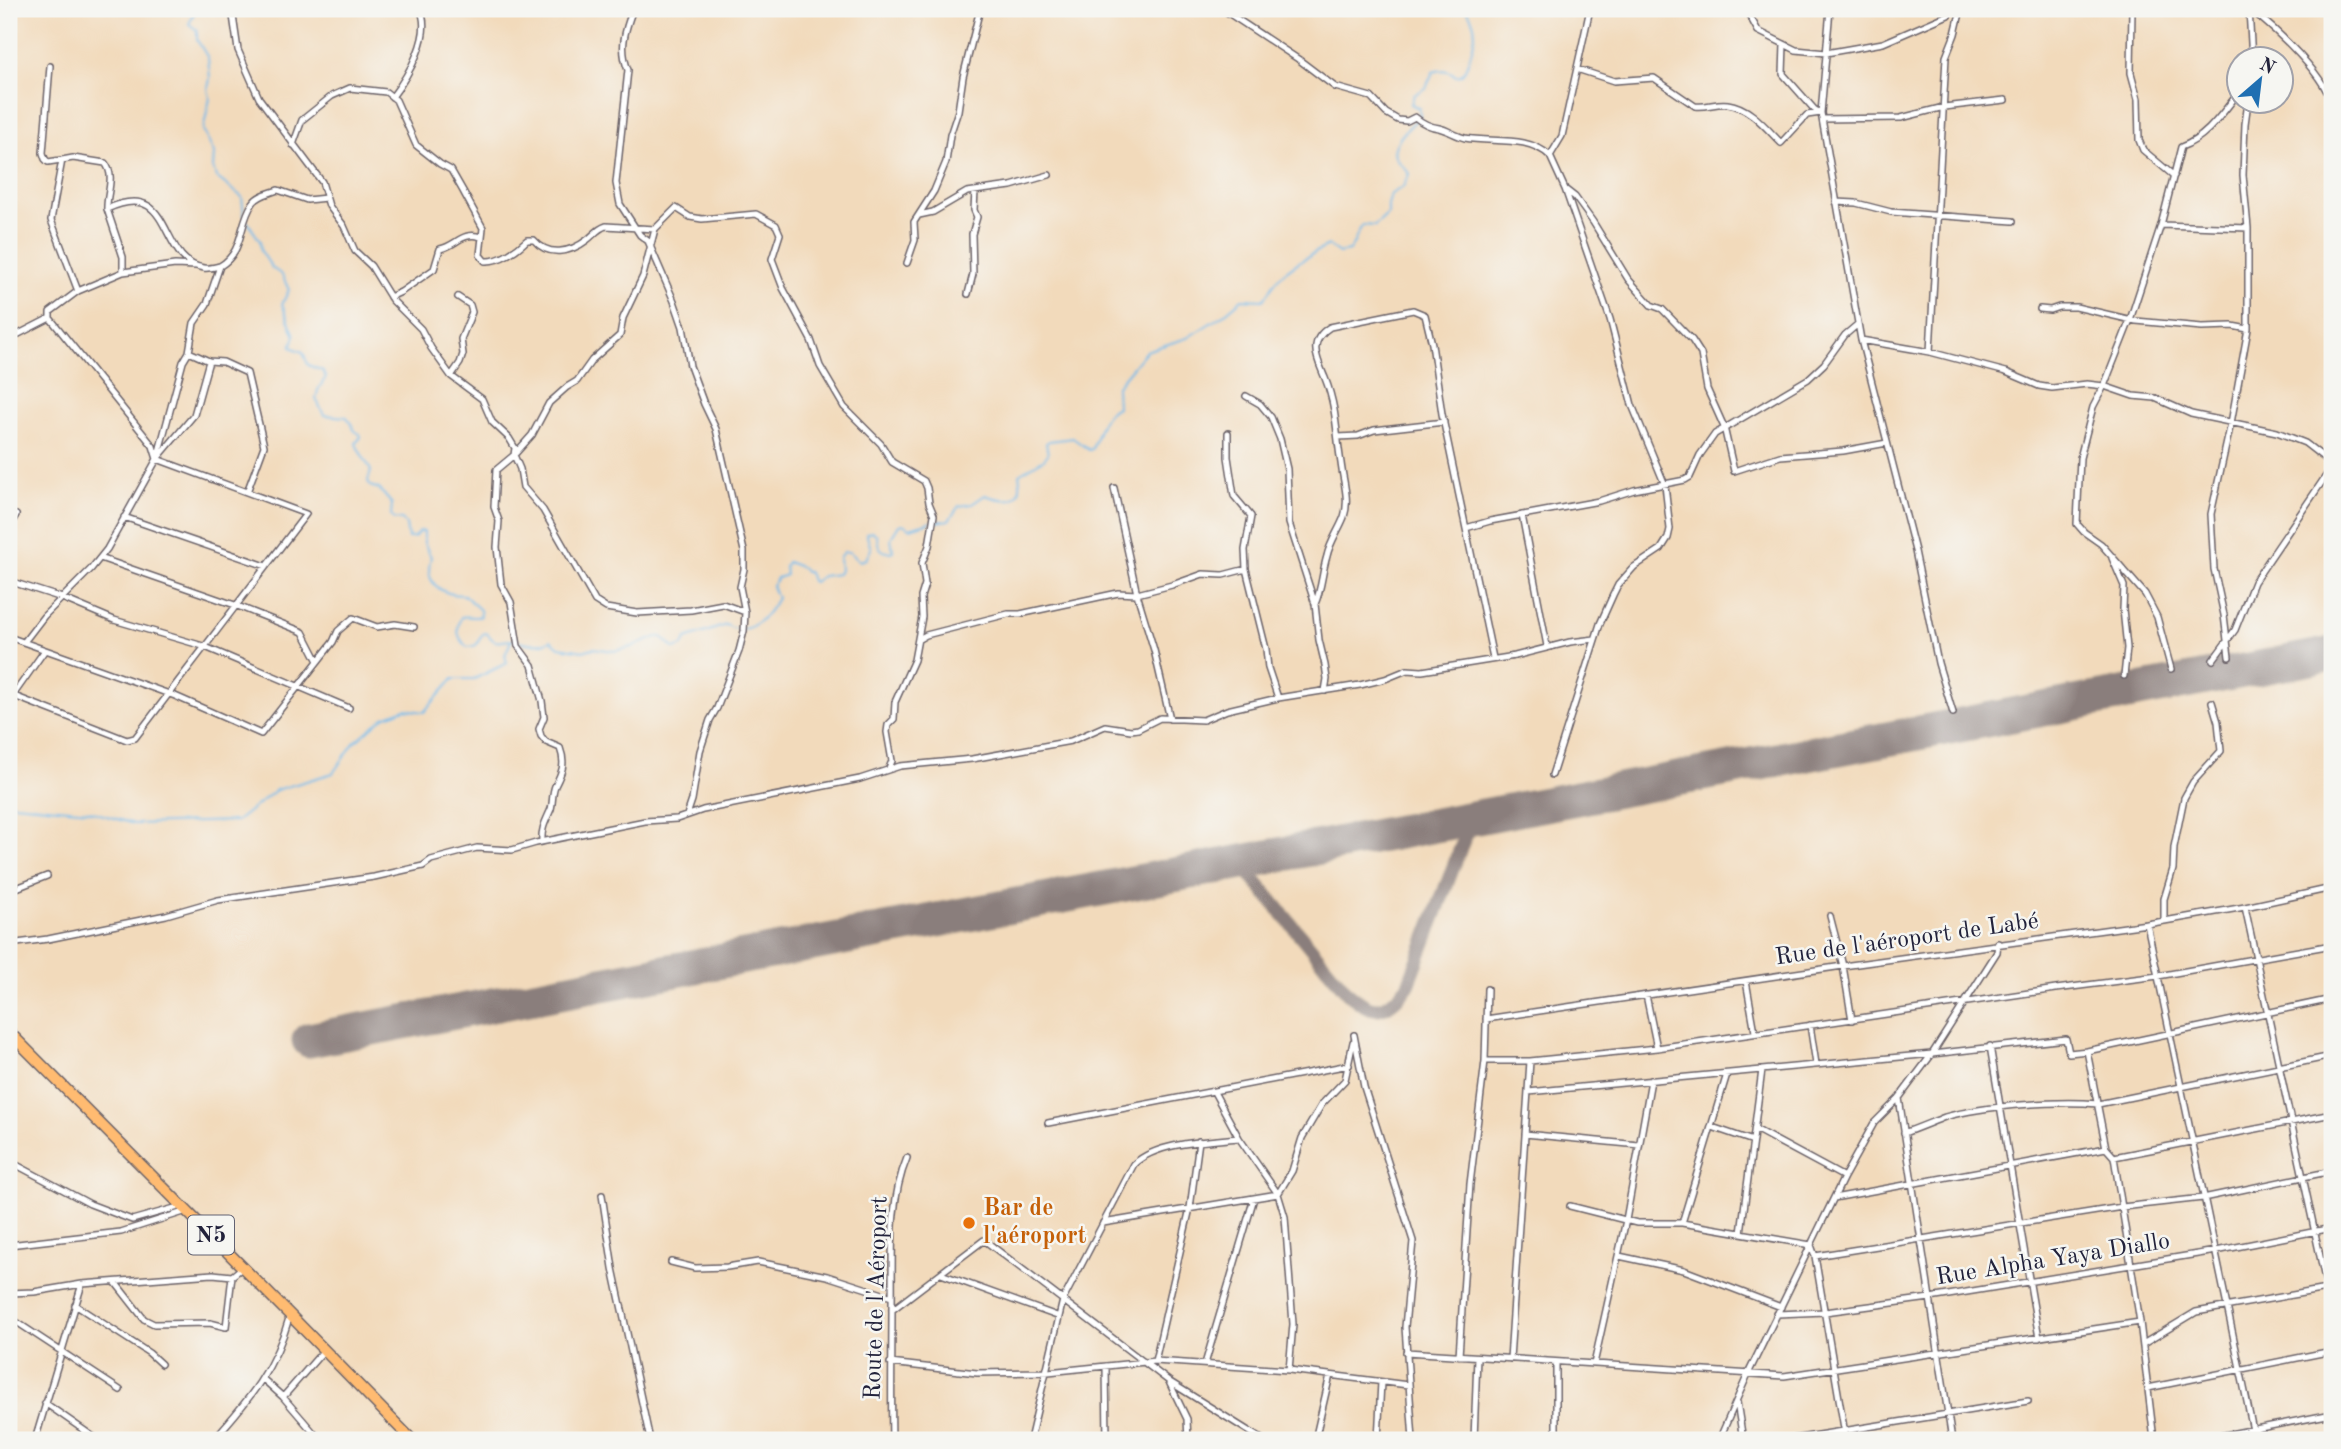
<svg xmlns="http://www.w3.org/2000/svg" width="2341" height="1449" viewBox="0 0 2341 1449" font-family="'Old Standard TT',serif">
<rect width="100%" height="100%" fill="#f6f6f2"/>
<filter id="ink" filterUnits="userSpaceOnUse"><feTurbulence type="fractalNoise" baseFrequency=".0143" numOctaves="2"/><feDisplacementMap in="SourceGraphic" scale="14" xChannelSelector="R" yChannelSelector="G"/><feConvolveMatrix kernelMatrix="1 2 1 2 8 2 1 2 1" color-interpolation-filters="sRGB"/></filter>
<filter id="wash" filterUnits="userSpaceOnUse"><feTurbulence type="fractalNoise" baseFrequency=".00686" numOctaves="4" result="noise"/><feDisplacementMap in="SourceGraphic" scale="28" xChannelSelector="R" yChannelSelector="G"/><feGaussianBlur stdDeviation="1.57" result="paint"/><feColorMatrix in="noise" values="0 0 0 0 0 0 0 0 0 0 0 0 0 0 0 0 0 1.4 0 .05"/><feComposite in="paint" operator="in"/></filter>
<g filter="url(#wash)">
<rect width="100%" height="100%" fill="#f2dabb"/>
<g fill="none" stroke-linecap="round" stroke-linejoin="round">
<path stroke="#71b9e9" stroke-width="2" d="M196,9L189,24L197,30V40L208,58L210,78L208,89L210,98L203,130L214,153L213,168L216,177L242,197L244,216
M1428,9C1438,14 1453,14 1463,9
M247,221L260,241L261,251L272,268L282,275L289,290L282,304L295,336L291,347L303,352L308,365L323,371L326,377L318,390L316,399L324,415L347,417L355,431L360,434L361,437L356,443C357,449 367,462 371,471L368,481L370,486L379,489L392,504L391,515L394,519L402,520L406,525L408,538L414,537L420,531L424,532V543L431,557C423,583 441,595 464,595L480,610L481,616C475,619 468,615 461,617C456,630 457,637 467,647C483,646 475,640 484,633L488,634C496,647 502,639 515,640
M936,522L949,520L959,506L972,504L985,495C1008,503 1025,503 1019,474L1044,459L1048,454L1046,443L1049,441L1073,438L1089,450L1092,449C1098,435 1100,415 1117,407L1116,387L1146,351L1187,338L1223,315L1242,299L1263,300C1269,294 1271,288 1276,281C1286,268 1314,252 1329,246L1339,253L1349,251C1356,243 1356,233 1363,225L1375,226L1388,214V205L1391,194L1403,187L1409,174C1406,167 1401,166 1397,160C1386,146 1411,126 1420,116L1419,108L1411,104L1414,95L1426,88L1433,72C1441,69 1449,70 1456,76L1461,75L1465,70C1473,47 1482,30 1466,9
M520,641C528,644 544,645 551,640L559,647L583,651L593,648L614,651L632,647L657,637H662L675,649L683,646L686,639L726,625C749,638 767,617 777,598L772,586L777,578L786,575L785,567L787,562L803,568L805,572H808L811,581L814,582L822,576L838,574L840,570L839,558L843,552H850L859,561L866,559L871,549L866,533L873,532L877,535C877,545 881,555 893,551L891,538L899,525L903,524L910,528L930,522
M9,801L14,804L90,811L134,824L237,821L276,790L333,773L354,743L384,717L405,709L424,712L453,679H474L507,663L505,655L511,641"/>
<path stroke="#8a7e7b" stroke-width="14" d="M1240,862L1347,992C1374,1016 1384,1014 1408,986L1472,818"/>
<path stroke="#8a7e7b" stroke-width="35" d="M309,1040L2332,654"/>
</g>
</g>
<g filter="url(#ink)">
<g fill="none" stroke-linecap="round" stroke-linejoin="round">
<defs>
<path id="street" d="M232,9L238,50L259,98L322,182L329,206L344,226L355,251L371,266L392,300L421,329L431,348L451,376L482,399L492,422L509,438L515,448L514,455L520,469L523,487L543,510L595,601L606,608L637,613L691,610L723,604L745,612
M633,9C625,30 619,48 628,70L616,183L620,204L640,235L648,241L674,301L683,327L690,366L704,404L716,429L744,551V569L740,587L745,612L744,631L739,651L717,708L710,720L700,751L692,800L687,815
M1222,9L1298,59L1335,87L1371,97L1386,113L1398,120L1407,121L1415,117C1422,123 1431,127 1439,128C1448,130 1456,136 1465,138C1493,143 1528,135 1550,156
M1746,9L1758,31L1796,50L1826,53L1883,43L1948,15L1953,9
M1830,9L1821,113L1861,340L1915,551L1938,663L1953,713
M2132,9L2131,73L2138,99L2139,140L2143,150L2174,176
M2249,9L2252,60
M2250,9C2274,28 2331,79 2332,109
M1784,44L1783,74L1814,109L1820,113
M50,66L43,153L45,159L48,162L61,160
M1577,69L1614,81L1654,78L1695,106C1706,108 1717,102 1728,104C1750,107 1766,128 1781,143L1807,115L1821,113
M392,97C408,76 433,34 420,9
M1822,119L1901,118L1944,107L2005,100
M293,145L302,120L332,96L350,88L386,92L396,100L416,145L440,164L451,170L463,191L483,228L480,255L485,261C500,262 517,250 527,240H534C548,257 570,253 587,240C594,235 597,229 606,226L655,229L676,208L690,217L702,219L756,214L776,225L780,234L772,259L783,288L811,340L820,366L844,407L881,444L892,462L924,481L927,488L929,503L934,515L929,546L922,563L925,584L921,597L922,617L914,660L895,702L894,719L888,725L887,732L892,761L889,768
M1566,190L1575,197L1593,222L1628,279L1651,305L1662,309L1692,340L1701,354L1707,389L1724,427L1734,471L1780,456L1843,451L1887,443
M1836,202L1856,203L1891,212L2013,221
M919,215L933,212L967,192L1011,186L1049,175
M2161,225L2248,228
M907,263L915,240L914,222L934,191L946,162L950,135L958,111L963,77L979,13L985,9
M123,272L175,265L196,266
M78,291L51,220L62,160L73,158L105,163C116,176 106,194 107,209
M968,294L973,274L972,234L977,217L974,210L975,191
M390,297L401,292L434,269L440,249C456,246 462,231 481,237
M2040,309L2050,310L2059,307H2076L2136,321L2202,327L2232,326L2248,329
M9,339L50,318
M1861,340L1930,352L2006,372L2039,386L2052,388L2087,384L2104,386L2133,396L2155,398L2191,414L2277,432L2305,443L2332,464
M189,352L209,361L223,362L247,373L264,446L247,492
M1930,352L1946,57L1955,34L1961,9
M451,376L460,363L463,354L461,339L472,312L470,305L458,297
M1246,396L1260,404L1271,417L1280,439L1287,469L1289,523L1315,604L1319,640L1325,665L1327,679L1325,691
M1228,433V457L1234,496L1251,516L1245,550L1246,569L1266,649L1268,668L1278,698
M1338,437L1358,436L1374,430L1444,422
M157,459L153,446L50,318V312L78,291L123,272V257L107,209C175,177 157,262 204,268C208,269 215,267 220,266
M157,459L183,362L189,352L194,323L207,304L220,266C245,251 238,224 253,203C258,195 270,193 278,190L307,200L326,198
M1114,488L1137,594L1154,650L1170,719
M1522,515L1547,646
M124,517L266,566
M9,527L16,515
M1466,528L1490,521L1599,501L1634,490L1685,480L1690,477L1700,455L1715,434L1808,379L1824,364L1845,335L1858,324
M100,558L235,605L303,632L318,661
M2112,558L2124,586L2123,609L2127,648L2124,676
M9,581L62,598L114,620L203,646L349,708
M1315,604C1322,588 1322,572 1327,556C1330,542 1339,530 1344,517C1350,499 1343,481 1341,463C1338,446 1337,427 1334,410C1332,399 1329,388 1325,378C1317,359 1307,341 1330,327L1413,310L1425,315L1432,344L1442,414L1493,658
M9,637L175,696L261,734L333,642L338,631L353,618L377,627L395,624L414,627
M919,639L926,635L1008,614H1020L1118,593L1137,594L1172,585L1203,574L1223,575L1246,569
M24,642L44,616L91,569L107,549L157,459L194,415L209,361
M2229,657L2224,615L2214,569L2211,514L2231,423L2248,329V228L2243,175L2245,124L2248,102
M2213,660L2235,630L2254,582L2332,467
M2171,669L2157,617L2145,594L2101,544L2084,532L2077,524L2080,458L2093,407L2104,386L2130,320L2161,225L2181,147C2207,138 2223,112 2240,91
M9,694L127,740L135,738L306,514L157,459
M9,701L45,650
M1552,775L1600,624L1613,595L1618,585L1634,567L1661,549L1668,538L1670,529L1665,485L1632,405L1610,319L1565,189L1550,156L1562,136L1590,9
M542,842C541,828 546,821 551,809C553,802 552,793 555,786C562,772 566,764 560,748L546,742L541,736L539,729L544,717L542,701L532,665L518,646L511,602L501,584L497,547L499,521L494,507L496,470L514,455L532,435L549,403L567,387L577,381L592,360L620,335L623,318L643,276L655,229
M9,891L47,876
M2245,907L2332,1312
M1830,916L1843,966L1852,1020
M2164,921V899L2173,869L2174,847L2184,798L2193,782L2221,751L2218,722L2212,702
M2147,924L2255,1440
M9,944L48,939L166,915L218,900L374,877L423,866L431,860L477,848L512,850L536,843L645,821L677,819L703,810L860,779L900,766L972,759L1071,741L1105,726L1131,730L1138,729L1160,718L1203,720L1227,710L1278,698L1360,685L1385,679L1407,670L1422,671L1515,656L1570,642L1595,639
M1746,981L1755,1032
M1646,995L1657,1048
M1486,1019L1843,966L2147,924L2245,907L2332,888
M1810,1025L1816,1064
M1354,1035L1364,1087L1413,1241L1405,1327L1413,1440
M1990,1046L2039,1338
M2087,1051L2106,1148L2114,1157L2140,1322L2154,1440
M1485,1061H1530L1657,1048L2056,989L2158,976L2332,945
M1214,1092L1239,1138L1278,1194L1285,1217L1293,1324L1289,1370
M1528,1092L1932,1054L2066,1039L2069,1053L2087,1051L2332,999
M1899,1098L1952,1440
M1048,1123L1349,1065
M1712,1127L1753,1141
M1755,1129L1844,1177
M1904,1133C1918,1128 1932,1122 1945,1117C1983,1106 2059,1100 2098,1104L2332,1056
M1525,1134L1639,1145
M2114,1157L2332,1114
M9,1161L90,1204L132,1220L182,1206
M602,1195L613,1268L650,1440
M1834,1198L2106,1148
M1570,1206L1637,1223H1682L1811,1245L1815,1256L1846,1440
M1103,1223L1278,1194L1292,1171L1302,1138L1322,1104L1345,1080L1353,1042
M1682,1223L1727,1074
M1741,1233L1762,1070
M9,1245L121,1232L187,1211
M1619,1256L1684,1270L1781,1307
M1815,1256L2122,1207L2203,1198L2332,1171
M671,1262L695,1268L727,1267L758,1262L827,1276L892,1297
M941,1274L1057,1316
M115,1282L144,1319L154,1324L210,1323L226,1327L232,1276
M9,1293L34,1292L82,1284L186,1276L213,1274L232,1276L243,1267
M75,1305L149,1353L161,1364
M892,1310L984,1240L1170,1382L1263,1440
M1777,1314L1825,1312L1930,1298L2216,1251L2332,1228
M9,1317L120,1390
M2143,1344L2196,1312L2332,1288
M1406,1352L1784,1376L2140,1322
M1459,1356L1470,1184L1485,1061L1487,989
M1510,1359L1530,1061
M1155,1361L1190,1208L1199,1141
M890,1363L977,1373L1048,1372L1155,1361L1289,1370L1408,1385
M1205,1364L1254,1198
M1594,1364L1626,1220L1651,1080
M1106,1366L1107,1440
M263,1379L283,1397
M1170,1384L1187,1419L1188,1440
M2148,1388L2332,1351
M1737,1402L1743,1440
M45,1403L98,1440
M35,1440L82,1284
M213,1440C249,1400 275,1369 290,1315
M320,1440L283,1397L325,1349
M892,1440C891,1395 892,1351 892,1306C893,1256 888,1204 907,1158
M1030,1440L1063,1300L1134,1164C1157,1142 1208,1141 1239,1138
M1315,1440L1330,1375
M1378,1440L1381,1382
M1474,1440L1477,1357
M1556,1440V1362
M1719,1440L1748,1374L1844,1177L1874,1123L1899,1098L1932,1054L1997,952L1998,943
M1787,1440L2028,1401
M2199,1440L2332,1414"/>
<path id="highway" d="M9,1032L290,1315L412,1440"/>
</defs>
<use href="#street" stroke="#6b6268" stroke-width="8"/>
<use href="#highway" stroke="#6b6268" stroke-width="13"/>
<use href="#street" stroke="#fff" stroke-width="5"/>
<use href="#highway" stroke="#ffbb71" stroke-width="10"/>
</g>
</g>
<circle fill="#e8710a" stroke="#f6f6f2" stroke-width="2.5" cx="969" cy="1223" r="7"/>
<g text-anchor="middle" dominant-baseline="central" stroke-width="5" stroke-linejoin="round" paint-order="stroke">
<rect fill="#f6f6f2" stroke="#626272" stroke-width="2" x="188" y="1215.5" width="46" height="39" rx="5"/>
<g font-size="23" font-weight="bold" fill="#22223b">
<text x="211" y="1235">N5</text>
</g>
<g font-size="24" fill="#22223b" stroke="#f6f6f2">
<text transform="translate(1907 940) rotate(-8)">Rue de l'aéroport de Labé</text>
<text transform="translate(2053 1260) rotate(-9)">Rue Alpha Yaya Diallo</text>
<text transform="translate(877 1298) rotate(-88)">Route de l'Aéroport</text>
</g>
<g font-size="24" font-weight="bold" fill="#c56008" stroke="#f6f6f2" text-anchor="start">
<text x="983" y="1209">Bar de<tspan x="983" dy="28">l'aéroport</tspan></text>
</g>
</g>
<rect width="2341" height="1449" fill="none" stroke="#f6f6f2" stroke-width="35"/>
<g transform="translate(2260 80) rotate(28)"><circle r="33" fill="#f6f6f2" stroke="#a1a1a9" stroke-width="2"/>
<path d="M0-5L12 26L0 18L-12 26Z" fill="#1f6fb2"/>
<text y="-10" font-size="19" font-weight="bold" text-anchor="middle" fill="#22223b">N</text>
</g>
</svg>
